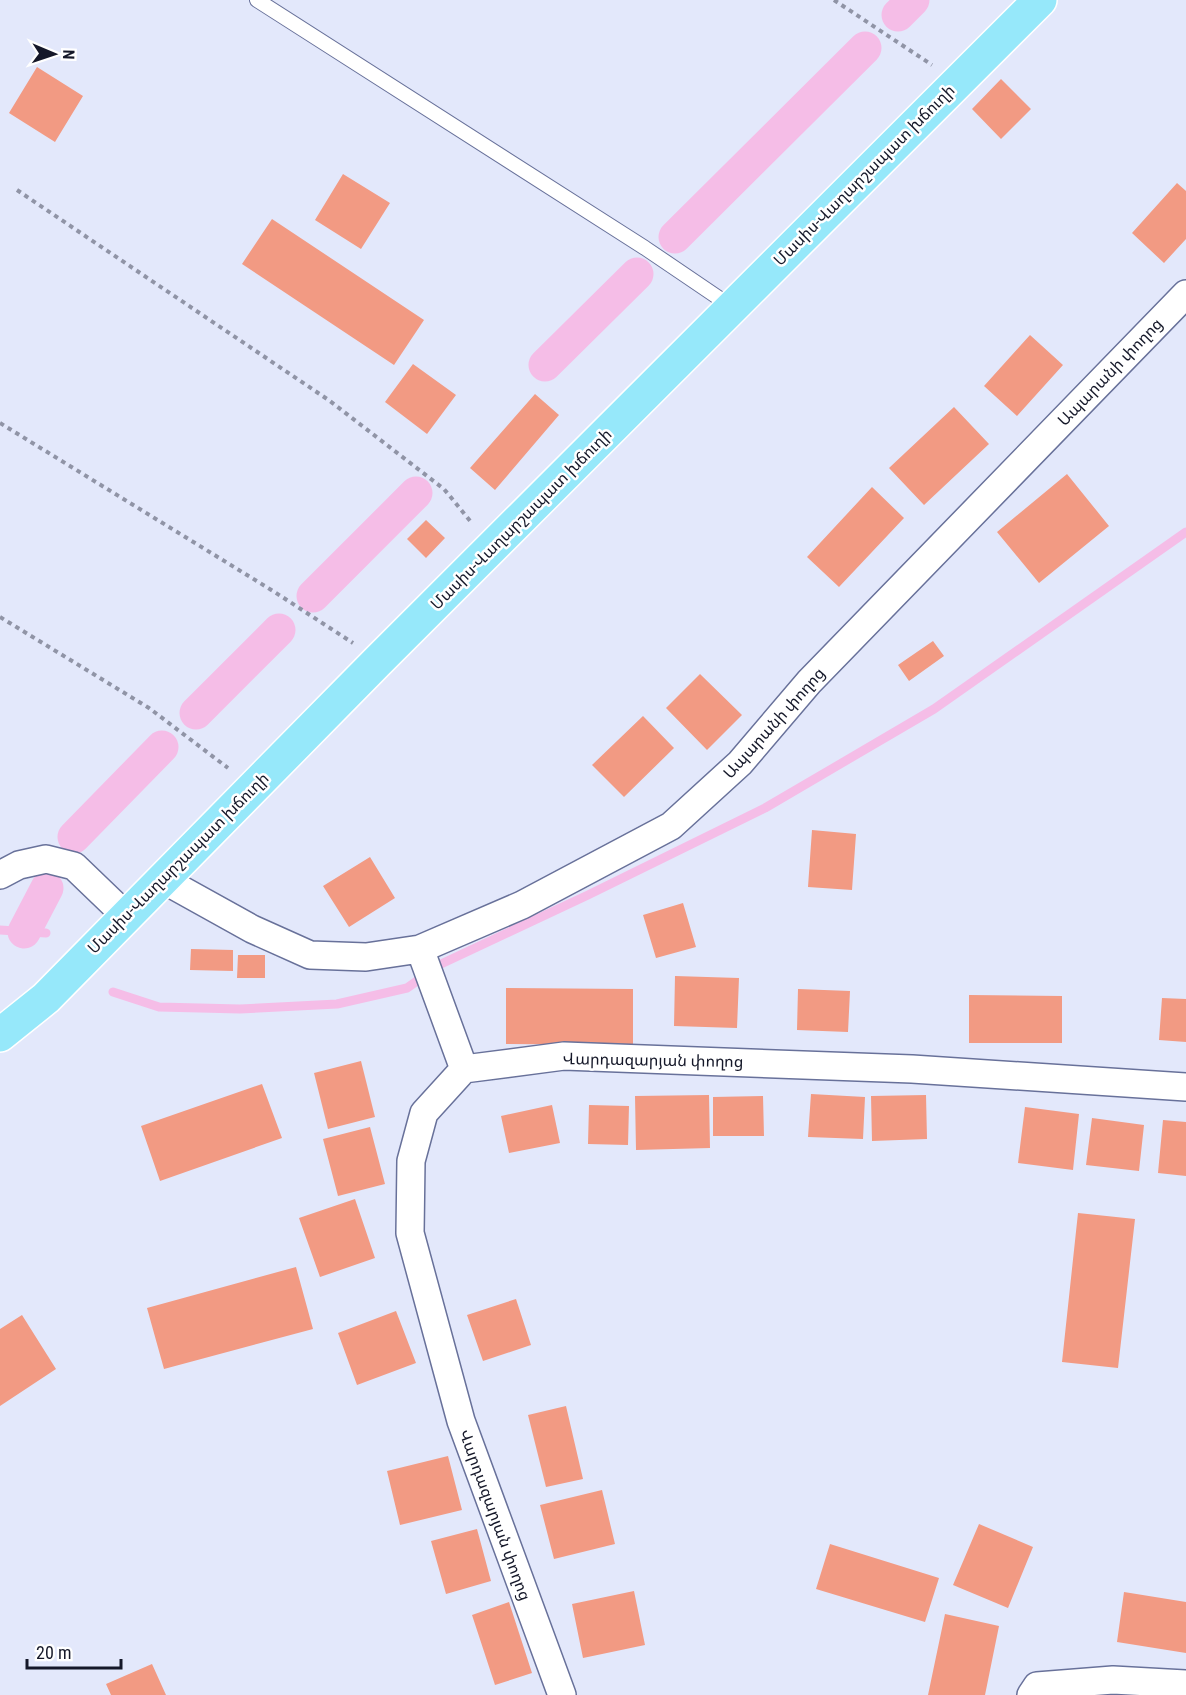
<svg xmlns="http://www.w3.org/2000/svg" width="1186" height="1695" viewBox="0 0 1186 1695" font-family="'Roboto Condensed','Noto Sans Armenian',sans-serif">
<rect width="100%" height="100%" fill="#e3e8fb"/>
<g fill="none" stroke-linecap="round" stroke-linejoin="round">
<path stroke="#f5bde7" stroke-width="9" d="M0,930L46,933
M113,992L159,1007L240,1009L337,1004L407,988L441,964L588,895L765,808L934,709L1186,532"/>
<path stroke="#f5bde7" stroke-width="33" d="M898,15L913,0
M675,237L865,48
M545,365L637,274
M313,596L416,493
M196,713L279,630
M74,837L162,747
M24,932L47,888"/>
</g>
<path fill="#f29a83" d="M37,67L83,96L55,142L9,113Z
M1001,79L1031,109L1001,139L972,109Z
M343,174L390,203L361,249L315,220Z
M1177,183L1186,191V239L1164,263L1132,233Z
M272,219L424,320L394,365L242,264Z
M1030,335L1063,365L1017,416L984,386Z
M413,364L456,395L427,434L385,402Z
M535,394L559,415L495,490L470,468Z
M954,407L989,444L924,505L889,468Z
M1067,474L1109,526L1039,583L997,532Z
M872,487L904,518L839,587L807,557Z
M426,520L445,538L426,558L407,539Z
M933,641L944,656L909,681L898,665Z
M700,674L742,715L707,750L666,708Z
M643,716L674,748L624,797L592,765Z
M812,830L856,834L852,890L808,887Z
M370,857L395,898L349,927L323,886Z
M683,903L696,947L656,958L643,915Z
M191,949L233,950V971L190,970Z
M238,955H265V978H237Z
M675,976L739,978L737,1028L674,1026Z
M506,988L633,989V1045L506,1044Z
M798,989L850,991L848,1032L797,1030Z
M969,995L1062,996V1043H969Z
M1162,998L1186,999V1042L1159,1040Z
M361,1061L375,1117L328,1129L314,1073Z
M262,1084L282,1138L160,1181L141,1126Z
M811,1094L865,1097L863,1139L808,1137Z
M709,1095L710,1148L636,1150L635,1096Z
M926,1095L927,1139L872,1141L871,1096Z
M763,1096L764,1136H713V1097Z
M552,1105L560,1143L509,1153L501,1116Z
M589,1105L629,1106L628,1145L588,1144Z
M1025,1107L1079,1114L1073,1170L1018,1163Z
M1092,1118L1144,1125L1139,1171L1086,1165Z
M1163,1120L1186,1122V1176L1158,1173Z
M370,1127L385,1184L338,1196L323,1139Z
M355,1199L375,1258L320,1277L299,1218Z
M1078,1213L1135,1219L1118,1368L1062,1362Z
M296,1267L313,1329L164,1369L147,1308Z
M516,1299L531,1345L483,1361L467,1315Z
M396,1311L416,1363L357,1385L338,1333Z
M22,1315L56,1369L0,1406V1329Z
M566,1406L583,1479L546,1487L528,1415Z
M448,1456L462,1510L400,1525L387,1471Z
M602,1490L615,1544L554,1559L540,1505Z
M979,1524L1033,1547L1008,1608L953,1585Z
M477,1529L491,1581L446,1594L431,1541Z
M830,1544L939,1578L925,1622L816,1589Z
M634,1591L645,1645L583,1658L572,1604Z
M1124,1592L1186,1602V1653L1117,1642Z
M509,1602L532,1673L495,1685L472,1615Z
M945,1614L999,1626L985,1695H928Z
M152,1664L166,1695H111L106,1684Z"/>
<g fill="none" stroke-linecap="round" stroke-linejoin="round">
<defs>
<path id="service" d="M257,0L645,248L732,307"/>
<path id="minor" d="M0,875L19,865L46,859L74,866L125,915
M162,879L252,929L310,955L366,957L420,949L522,905L671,826L740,763L809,682L1186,294
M420,949L464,1069
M562,1695L461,1421L410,1233L411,1161L424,1113L464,1069L564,1056L912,1069L1186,1087
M1031,1695L1037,1686L1113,1680L1186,1684"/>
<path id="primary" d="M0,1035L46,998L377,662L1040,0"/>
</defs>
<use href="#service" stroke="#68719a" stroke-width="16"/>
<use href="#minor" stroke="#68719a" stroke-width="30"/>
<use href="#primary" stroke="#fff" stroke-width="36"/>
<path stroke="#9094a6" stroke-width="4" stroke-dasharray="4.5 4.5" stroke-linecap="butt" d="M834,0L932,65
M17,190L330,401L444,489L471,522
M0,423L273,591L353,643
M0,617L149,708L228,768"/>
<use href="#service" stroke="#fff" stroke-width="14"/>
<use href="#minor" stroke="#fff" stroke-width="27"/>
<use href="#primary" stroke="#96e8fa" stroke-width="33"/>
</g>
<g text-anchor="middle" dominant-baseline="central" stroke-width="5" stroke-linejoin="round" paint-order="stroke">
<g font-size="16" fill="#151829" stroke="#fff">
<text transform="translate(864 175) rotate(-45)">Մասիս-Վաղարշապատ խճուղի</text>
<text transform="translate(1110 372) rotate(-46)">Ապարանի փողոց</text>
<text transform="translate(521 519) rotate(-45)">Մասիս-Վաղարշապատ խճուղի</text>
<text transform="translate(774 723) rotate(-48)">Ապարանի փողոց</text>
<text transform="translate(178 863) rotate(-45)">Մասիս-Վաղարշապատ խճուղի</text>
<text transform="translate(653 1060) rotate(1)">Վարդազարյան փողոց</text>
<text transform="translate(495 1515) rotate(70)">Վարդազարյան փողոց</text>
</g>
</g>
<g transform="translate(54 54) rotate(92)" stroke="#ffffff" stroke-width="4.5" paint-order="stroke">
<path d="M0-4.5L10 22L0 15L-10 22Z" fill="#151829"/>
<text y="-9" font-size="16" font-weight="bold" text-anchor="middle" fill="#151829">N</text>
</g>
<path d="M27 1659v9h94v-9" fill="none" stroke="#151829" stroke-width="3"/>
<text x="36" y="1659" font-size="18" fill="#151829" stroke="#ffffff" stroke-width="4.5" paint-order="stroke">20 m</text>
</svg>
